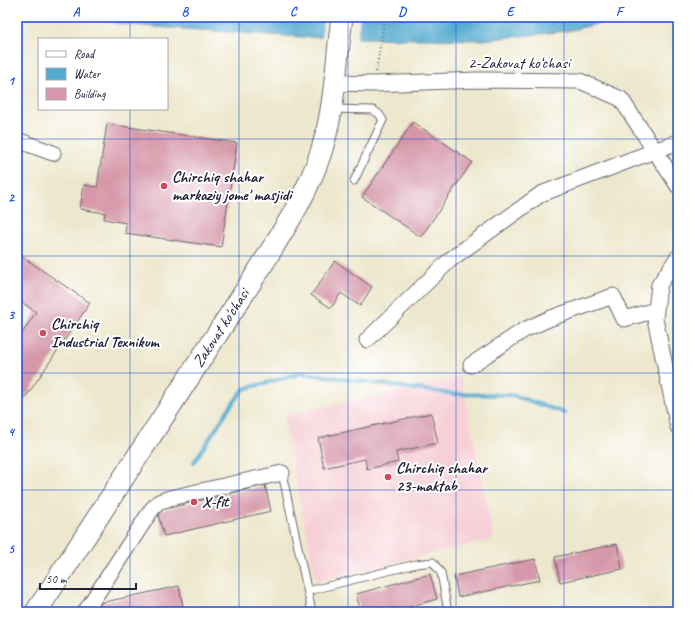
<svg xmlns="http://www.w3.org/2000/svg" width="695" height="629" viewBox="0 0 695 629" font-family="Caveat,sans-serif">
<rect width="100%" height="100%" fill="#fff"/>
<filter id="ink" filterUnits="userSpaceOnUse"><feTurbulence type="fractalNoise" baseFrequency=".025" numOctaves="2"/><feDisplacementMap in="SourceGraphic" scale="8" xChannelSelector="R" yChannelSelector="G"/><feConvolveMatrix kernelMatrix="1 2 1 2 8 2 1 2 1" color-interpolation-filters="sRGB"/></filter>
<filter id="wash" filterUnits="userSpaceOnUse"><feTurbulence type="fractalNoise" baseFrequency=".012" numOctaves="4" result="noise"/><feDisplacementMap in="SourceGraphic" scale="16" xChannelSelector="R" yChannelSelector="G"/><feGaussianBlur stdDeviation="0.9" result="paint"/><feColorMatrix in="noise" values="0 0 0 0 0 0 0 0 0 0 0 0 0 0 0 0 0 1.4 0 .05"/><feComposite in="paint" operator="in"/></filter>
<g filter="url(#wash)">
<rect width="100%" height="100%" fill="#ede8cd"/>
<path fill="#f6cfd7" d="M461,377L494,539L316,581L283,415Z"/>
<path fill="#52aacf" stroke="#3a6685" d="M84,17H628L567,31L483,40L301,37L127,25Z"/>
<path fill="#ede8cd" d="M324,17H360L357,40L321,39Z"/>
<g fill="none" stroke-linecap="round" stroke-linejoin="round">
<path stroke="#52aacf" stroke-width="4" d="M17,189L23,193
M194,462L230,407L244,389L302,373L453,394L512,395L565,413"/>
</g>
<g id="blocks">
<path fill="#d597a9" d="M413,122L472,162L421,237L362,197Z
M107,124L237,143L221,247L125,233L126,223L104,219L105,213L80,209L84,185L97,187Z
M17,253L90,303L21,404L17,401V341L36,312L17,299Z
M335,261L372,287L360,306L341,293L331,308L311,295Z
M431,413L438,443L396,452L398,462L367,469L365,459L324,468L318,438Z
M265,485L271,511L164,536L157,511Z
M617,544L622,569L560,582L555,557Z
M535,559L540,580L458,597L454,576Z
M430,574L437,599L389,612H361L356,594Z
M179,586L184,612H101L100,603Z"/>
</g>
</g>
<g filter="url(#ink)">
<use href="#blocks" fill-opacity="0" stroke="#69676e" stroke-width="1"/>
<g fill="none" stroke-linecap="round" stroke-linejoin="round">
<defs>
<path id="lane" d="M333,109L373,110L379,114L383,120L354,181
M282,473L312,612
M308,591L416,564L433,562L441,573L448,612"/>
<path id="street" d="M334,83L374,84L477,80L580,81L621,99L678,186
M17,140L53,153
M678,257L659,285L655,319L678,427
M367,340L451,259L541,194L678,142
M471,365L524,330L551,318L613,296L624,319L656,310
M85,612L152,509L159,502L170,498L282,473"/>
<path id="secondary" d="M36,612L257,273C281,234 307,196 321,152C335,109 336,62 342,17"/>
</defs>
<use href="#lane" stroke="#69676e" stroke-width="9"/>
<use href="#street" stroke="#69676e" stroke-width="17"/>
<use href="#secondary" stroke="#69676e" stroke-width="23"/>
<path stroke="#69676e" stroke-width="2.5" stroke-dasharray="1 3" stroke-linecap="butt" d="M376,72L385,17"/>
<use href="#lane" stroke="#fff" stroke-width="7"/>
<use href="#street" stroke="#fff" stroke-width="15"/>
<use href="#secondary" stroke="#fff" stroke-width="21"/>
</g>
</g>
<path fill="none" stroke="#1d4ed8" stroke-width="1" stroke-opacity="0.55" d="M130,17V39M239,17V612M348,17V612M456,17V612M564,17V612M130,109V612M17,139H678M17,256H678M17,373H678M17,490H678"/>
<g fill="#d1495b" stroke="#fff" stroke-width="1.5">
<circle cx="164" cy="186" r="4"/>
<circle cx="43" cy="333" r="4"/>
<circle cx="388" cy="477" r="4"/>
<circle cx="194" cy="502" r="4"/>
</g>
<g text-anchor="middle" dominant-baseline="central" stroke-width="4" stroke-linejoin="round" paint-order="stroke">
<g font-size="16" fill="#22223b" stroke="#fff">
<text x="519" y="63">2-Zakovat ko‘chasi</text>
<text transform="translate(221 328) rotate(-57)">Zakovat ko'chasi</text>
</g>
<g font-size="16" font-weight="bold" fill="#22223b" stroke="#fff" text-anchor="start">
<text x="172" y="177">Chirchiq shahar<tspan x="172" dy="18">markaziy jome' masjidi</tspan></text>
<text x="51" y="324">Chirchiq<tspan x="51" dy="18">Industrial Texnikum</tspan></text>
<text x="396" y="468">Chirchiq shahar<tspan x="396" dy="18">23-maktab</tspan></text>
<text x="202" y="502">X-fit</text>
</g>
</g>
<rect width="695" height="629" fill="none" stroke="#fff" stroke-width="44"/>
<rect x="38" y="38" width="130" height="72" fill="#ffffff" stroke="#a7a7b1"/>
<rect x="46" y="51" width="20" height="6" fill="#ffffff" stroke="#a7a7b1"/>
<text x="74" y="58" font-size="12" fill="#22223b">Road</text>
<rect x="46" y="68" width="20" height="12" fill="#52aacf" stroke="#a7a7b1"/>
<text x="74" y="78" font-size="12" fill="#22223b">Water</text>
<rect x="46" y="88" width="20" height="12" fill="#d597a9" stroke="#a7a7b1"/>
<text x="74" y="98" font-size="12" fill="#22223b">Building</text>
<path d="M40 583v6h96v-6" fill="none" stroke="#22223b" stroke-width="2"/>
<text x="46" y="583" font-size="12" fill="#22223b" stroke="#ffffff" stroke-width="3" paint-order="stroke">50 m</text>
<rect x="22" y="22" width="651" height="585" fill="none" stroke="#1d4ed8" stroke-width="1.5"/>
<g font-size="13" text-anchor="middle" font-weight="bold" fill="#1d4ed8">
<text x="76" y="16">A</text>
<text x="185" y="16">B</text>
<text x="293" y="16">C</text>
<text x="402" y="16">D</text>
<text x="510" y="16">E</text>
<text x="619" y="16">F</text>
<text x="11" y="85">1</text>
<text x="11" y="202">2</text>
<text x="11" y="319">3</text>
<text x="11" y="436">4</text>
<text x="11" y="553">5</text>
</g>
</svg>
